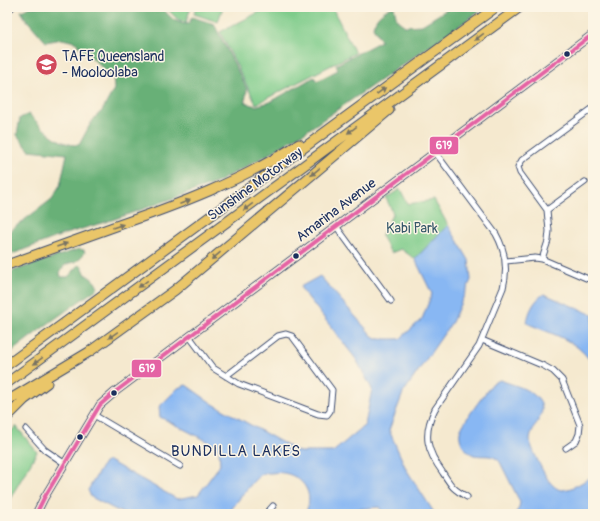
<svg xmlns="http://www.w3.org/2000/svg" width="600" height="521" viewBox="0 0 600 521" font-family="Pangolin,sans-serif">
<rect width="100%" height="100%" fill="#fcf5e5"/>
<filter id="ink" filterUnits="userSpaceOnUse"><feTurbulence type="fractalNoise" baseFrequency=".025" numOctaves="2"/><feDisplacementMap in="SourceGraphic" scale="8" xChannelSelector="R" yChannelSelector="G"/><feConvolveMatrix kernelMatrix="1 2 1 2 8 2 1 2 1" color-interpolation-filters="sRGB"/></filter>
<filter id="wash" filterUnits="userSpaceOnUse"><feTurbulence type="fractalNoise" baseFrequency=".012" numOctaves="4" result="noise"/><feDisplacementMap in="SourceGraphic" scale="16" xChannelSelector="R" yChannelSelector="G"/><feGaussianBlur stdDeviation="0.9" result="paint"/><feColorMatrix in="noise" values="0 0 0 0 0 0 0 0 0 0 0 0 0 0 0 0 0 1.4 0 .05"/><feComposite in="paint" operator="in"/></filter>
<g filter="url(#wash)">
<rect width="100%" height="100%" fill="#f5e9cf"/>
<path fill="#7fcc8b" stroke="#4d7e74" d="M166,7H191L186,22C177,21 172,14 166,7Z
M196,7H223L218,22L194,14Z
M269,7H332L355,53L256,104L220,32Z
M400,189L408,204L434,200L448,225L415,259L401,249L391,253L381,236L393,213L386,198Z
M16,426L37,452L7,504V436Z"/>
<path fill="#67b077" stroke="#41706a" d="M30,7H162C170,18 175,23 188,24L192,17L214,24L247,89L245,102L255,106L270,102L314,77L317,81L338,70L336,65L381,41L373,27C376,16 382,12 392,7H394L397,20L405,26L422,25L451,7H484L466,21L305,132L269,154L216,183L112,220L65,234L7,256V233L52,199L60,186L67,154L29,150L17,135L20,118L29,114C42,127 58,146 79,145L93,119L102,111L114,89L113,78L75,42L62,39L46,42L25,18L21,11Z
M79,249L84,250L85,253L76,262C68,263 63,265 60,272L61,277H68L79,265L82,266L86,275C92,278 96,282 98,288L49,323L7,355V273Z"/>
<path fill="#88b7f3" stroke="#5273a8" d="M448,225L469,260L471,280L452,322L403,393L389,430L406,469L435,514H384L379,507L351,510L348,514H305C318,489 296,469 271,473C268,473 264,473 262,474C254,478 234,506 228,514H124L91,497L88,490L104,463L109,461L177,499L198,495L220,465L219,449L207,441L160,417L159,407L178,388L186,385L213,404L299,452H333L365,425L372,389L356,359L300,287L320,276L375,339H400L422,319L432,294L415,259Z
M544,294L593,315V366C581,342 555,335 531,325L527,323C528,312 535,299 544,294Z
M500,380C513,385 533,389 540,402C548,416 529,427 530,441C531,448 545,477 550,482C553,486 558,490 562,490C572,490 584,481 593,476V514H515L519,508L520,502L500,462C493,453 483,457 474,455C469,453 467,451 464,447C461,443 459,437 460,432C462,423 486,392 493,383Z"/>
</g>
<g filter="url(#ink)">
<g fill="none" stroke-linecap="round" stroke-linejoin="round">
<defs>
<path id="street" d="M435,152L496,234C506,252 508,269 503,288L479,346L435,409C422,435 427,451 443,473C452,487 453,489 467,497
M547,210L585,182
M336,226L391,301
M542,259L548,241L549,231L547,210L520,173L518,167L522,160L593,108
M506,261L535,258L542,259L593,281
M189,336L213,368L239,384L318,414L327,415L330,411L332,390L292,336L286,334L278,336L226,376
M482,340L544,366L553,371L562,380L580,425L579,434L576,441L566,448
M94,415L180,466
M26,429L45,450L64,463
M266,514L273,506"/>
<path id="secondary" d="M7,10L11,7
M36,514L44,498L94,415L100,405L115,392L593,34"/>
<path id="highway" d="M7,265C43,252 80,239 116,226C180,204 241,181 299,144
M7,365L496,7
M7,383L520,7
M7,401L89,352L175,290L389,110
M7,417L24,400L47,383"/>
</defs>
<use href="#street" stroke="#3c4b6f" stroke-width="7"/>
<use href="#secondary" stroke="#3c4b6f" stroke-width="9"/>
<use href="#highway" stroke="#3c4b6f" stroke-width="11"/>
<use href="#street" stroke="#fff" stroke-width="5"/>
<use href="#secondary" stroke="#f7e8c3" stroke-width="7"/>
<use href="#highway" stroke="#eac669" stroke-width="9"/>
<defs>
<path id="bus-1" d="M36,514L44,498L100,405L115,392L593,34"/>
</defs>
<use href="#bus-1" stroke="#fcf5e5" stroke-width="7"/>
<use href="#bus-1" stroke="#e463a4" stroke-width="4"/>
</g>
<defs><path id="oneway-solid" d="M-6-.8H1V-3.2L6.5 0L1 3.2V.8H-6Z"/></defs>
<g fill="#787363">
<use href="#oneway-solid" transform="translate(479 37) rotate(144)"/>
<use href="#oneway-solid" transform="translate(381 91) rotate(-36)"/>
<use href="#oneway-solid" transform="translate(352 130) rotate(144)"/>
<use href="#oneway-solid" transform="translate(315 172) rotate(140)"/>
<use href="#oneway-solid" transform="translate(185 202) rotate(-21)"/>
<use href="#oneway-solid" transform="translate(248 207) rotate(144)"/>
<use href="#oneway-solid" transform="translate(118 226) rotate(-19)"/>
<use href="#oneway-solid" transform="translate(62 245) rotate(-20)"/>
<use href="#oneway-solid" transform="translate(216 256) rotate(140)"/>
<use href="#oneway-solid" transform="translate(143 284) rotate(144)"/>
<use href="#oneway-solid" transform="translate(113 335) rotate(145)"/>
<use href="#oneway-solid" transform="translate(38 361) rotate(144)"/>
</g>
</g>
<defs>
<symbol id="university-disc" viewBox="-11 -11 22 22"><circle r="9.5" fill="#d1495b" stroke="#fcf5e5"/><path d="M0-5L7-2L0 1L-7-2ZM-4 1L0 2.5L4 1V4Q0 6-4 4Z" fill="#fff"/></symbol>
</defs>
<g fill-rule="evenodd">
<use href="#university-disc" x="34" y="52" width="25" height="25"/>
</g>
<g fill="#1b2f5e" stroke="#fcf5e5" stroke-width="1.5">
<circle cx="567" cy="54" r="3.5"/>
<circle cx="296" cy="256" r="3.5"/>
<circle cx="114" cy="393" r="3.5"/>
<circle cx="80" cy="437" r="3.5"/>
</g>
<g text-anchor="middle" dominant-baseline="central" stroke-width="3" stroke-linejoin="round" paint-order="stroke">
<g font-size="14" fill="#1b2f5e" stroke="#fcf5e5" text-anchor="start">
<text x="62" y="56">TAFE Queensland<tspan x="62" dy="16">- Mooloolaba</tspan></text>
</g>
<g font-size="14" fill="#1b2f5e" stroke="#fcf5e5">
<text transform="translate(255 184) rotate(-36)">Sunshine Motorway</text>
<text transform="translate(336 210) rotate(-37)">Amarina Avenue</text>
</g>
<g font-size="14" fill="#345669" stroke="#fcf5e5">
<text x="412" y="228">Kabi Park</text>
</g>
<g font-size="15" letter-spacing="1" fill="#1b2f5e" stroke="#fcf5e5">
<text x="236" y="451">BUNDILLA LAKES</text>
</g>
</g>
<g stroke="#fcf5e5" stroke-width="1.5">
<rect x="429" y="136" width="30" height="19" rx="4" fill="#e463a4"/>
<rect x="131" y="359" width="31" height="19" rx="4" fill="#e463a4"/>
</g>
<g font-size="11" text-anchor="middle" font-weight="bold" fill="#fff">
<text x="444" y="149">619</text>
<text x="147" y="372">619</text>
</g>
<rect width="600" height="521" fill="none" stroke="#fcf5e5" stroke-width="24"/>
</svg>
